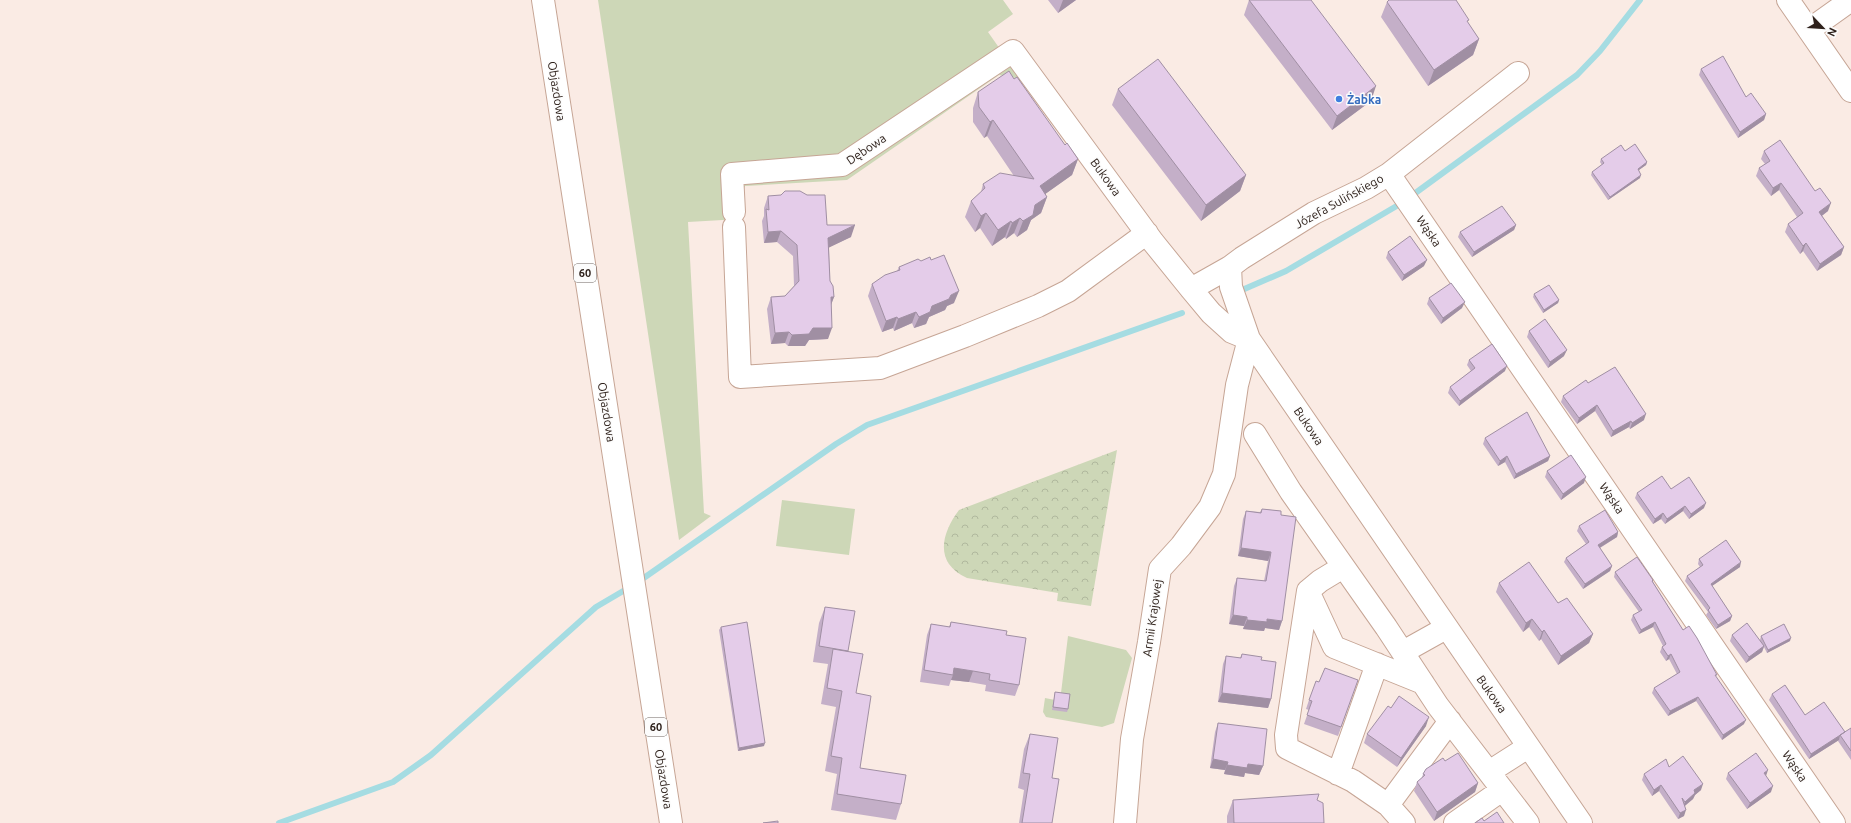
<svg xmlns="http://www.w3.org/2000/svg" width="1851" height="823" viewBox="0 0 1851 823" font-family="Ubuntu,sans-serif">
<defs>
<pattern id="forest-crowns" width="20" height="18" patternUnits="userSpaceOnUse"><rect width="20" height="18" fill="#cdd7b7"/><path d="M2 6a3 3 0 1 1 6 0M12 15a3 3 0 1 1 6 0" fill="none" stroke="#b0b89d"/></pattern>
</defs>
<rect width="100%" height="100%" fill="#faebe4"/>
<path fill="#cdd7b7" d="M598,0H1003L1013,14L988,32L1021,79L999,75L847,180L745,186L739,199L740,219L688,222L704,513L711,516L679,540Z
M782,500L855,509L849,555L776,546Z
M1068,636L1126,650L1132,658L1114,723L1102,727L1046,717L1043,712L1045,698L1060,701Z"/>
<path fill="url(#forest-crowns)" d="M1117,450L1091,606L1057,601L1058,593L967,578C934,563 941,534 959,510Z"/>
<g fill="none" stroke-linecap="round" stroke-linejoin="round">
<path stroke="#a5dce2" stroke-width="6" d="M1414,194L1577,75L1600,51L1640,0
M1242,290L1286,271L1400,204
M638,582L836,444L867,425L1182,313
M279,823L393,782L431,755L596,607L630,587"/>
<defs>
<path id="minor" d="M1788,0L1851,91
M1809,30L1851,0
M1389,174L1834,823
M734,212L732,174L842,165L1013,51L1153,242L1191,289L1211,313L1232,332L1249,339L1581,823
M734,227L740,377L880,368L965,336L1038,306L1068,291L1147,233
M1191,289L1230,267L1242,258L1314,213L1366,188L1389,174L1518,73
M1255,434L1291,492L1386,627L1438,706L1528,823
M1343,567L1320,581L1308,591L1286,735L1287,748L1353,781L1388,805L1404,823
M1308,591L1334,647L1423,683
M1403,652L1446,628
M1489,772L1528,747
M1338,774L1377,664
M1388,805L1450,721
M1125,823L1132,739L1149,642L1160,569L1181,546L1210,507L1224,474L1237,385L1249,339L1231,287L1230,267
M1455,823L1502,790"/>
<path id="major" d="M543,0L671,823"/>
</defs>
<use href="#minor" stroke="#c6a595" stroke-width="24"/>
<use href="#major" stroke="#c6a595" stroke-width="24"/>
<use href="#minor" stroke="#fff" stroke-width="22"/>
<use href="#major" stroke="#fff" stroke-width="22"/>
</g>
<path fill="#c4afc8" d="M1048,0H1076L1058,13Z
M1249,0L1371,101L1332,130L1244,15Z
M1387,2L1468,23L1479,39L1473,55L1428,86L1381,17Z
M1701,69L1746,97L1766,114L1764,120L1738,138L1699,75Z
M1014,79L1065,145L1078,159L1072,175L1045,194L1047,197L1041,213L1031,220L1027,230L1017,237L1014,233L1006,239L1005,237L992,246L980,228L975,232L965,217L971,201L981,192L983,184L1014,176L987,136L984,138L973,122V108L978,92Z
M1118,89L1246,175L1240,191L1201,221L1112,105Z
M1625,151L1647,162L1646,165L1639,170L1640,178L1608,200L1591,175L1592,172L1602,165L1600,162L1601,159Z
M1764,151L1828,211L1822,216L1844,247L1841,255L1817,271L1803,251L1800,254L1785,232L1788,224L1797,217L1779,190L1771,196L1756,176L1759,168L1765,164L1761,159Z
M768,196L851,237L829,247L830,281L834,297L831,304L828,339L809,340L805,346H788L785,343L771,344L767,309L771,297L785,296L794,286L793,256L777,242L764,243L762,221L764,216V208Z
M1516,225L1514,230L1472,257L1458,237L1460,232Z
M1388,252L1424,266L1402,281L1386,258Z
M931,260L954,303L947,306L945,310L929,317L926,324L914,328L912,323L894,331L893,328L882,332L868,296L872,284L897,271L899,267L921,261Z
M1534,294L1559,300L1558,303L1543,313L1533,297Z
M1429,298L1462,308L1441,324L1427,304Z
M1529,331L1564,356L1548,368L1527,337Z
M1469,360L1505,371L1459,406L1448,393L1450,387L1471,371L1467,365Z
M1588,383L1644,420L1630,429L1629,427L1611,437L1595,411L1577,424L1561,402L1563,396Z
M1485,438L1550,456L1548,461L1514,479L1505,462L1498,466L1483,444Z
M1547,471L1584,483L1561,500L1545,477Z
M1671,489L1704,508L1689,519L1683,511L1665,524L1661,519L1653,524L1635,498L1637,493Z
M1262,509L1281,511L1282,621L1279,630L1265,628L1264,631L1243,629L1244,626L1229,624L1234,586L1237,578L1264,581L1268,561L1238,556L1243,519L1246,511L1260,512Z
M1579,526L1618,532L1617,537L1600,548L1612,566L1610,571L1583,589L1564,562L1566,558L1586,544L1577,531Z
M1699,559L1740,567L1712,586L1732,616L1730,621L1716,629L1706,615L1708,612L1685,581L1687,576L1700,567L1698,564Z
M1615,572L1653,580V582L1683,630L1716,677L1744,724L1722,740L1696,701L1668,716L1652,693L1654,688L1677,674L1669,659L1666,661L1660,652L1662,647L1663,646L1653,627L1639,634L1631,620L1633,615L1639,612L1614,577Z
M1499,583L1558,603L1593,634L1589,643L1558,665L1541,639L1539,641L1529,627L1523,632L1496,592Z
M825,607L848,651L856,693L860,768L901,804L896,820L831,810L837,774L825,771L836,707L821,704L828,664L813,662L819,623Z
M951,622L1006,635L1019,685L1015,696L985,691L986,685L969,682L951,680L949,686L920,682L927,635L931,624L949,627Z
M721,627L764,746L738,751L719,630Z
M1732,635L1760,640L1761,636L1790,641L1767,653L1764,647L1762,652L1746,663L1730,641Z
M1242,654L1271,699L1268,708L1218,702L1223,664L1226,656L1240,658Z
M1358,680L1338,736L1304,724L1309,710L1306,709L1309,700L1319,682Z
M1055,692L1068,709L1067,712L1052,710Z
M1772,694L1805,715L1845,732L1844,733L1851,728V760L1838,741L1839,740L1809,759L1769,700Z
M1391,708L1426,726L1397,767L1364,743L1367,734Z
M1218,723L1263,766L1259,775L1245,773L1244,777L1224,774L1225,770L1210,768L1215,732Z
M1030,734L1052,778V823H1019L1024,790L1018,788L1024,749Z
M1669,767L1701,790L1695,795L1693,799L1685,806L1684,816L1678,819L1659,791L1652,796L1642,780L1644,774Z
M1728,773L1766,776L1771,792L1747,809L1726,779Z
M1423,774L1478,783L1475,792L1434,821L1414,791L1417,782L1422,778Z
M1233,800H1317L1324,823H1227V816Z"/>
<path fill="#a08fa3" d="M1063,0H1076L1058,13Z
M1479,39L1473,55L1428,86L1434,70Z
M1376,86L1371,101L1332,130L1337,116Z
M1766,114L1764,120L1738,138L1740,132Z
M993,120L987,136L984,138L990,122Z
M1078,159L1072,175L1034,202L1040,186Z
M1647,162L1646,165L1636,172L1638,169Z
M1246,175L1240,191L1201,221L1206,205Z
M1641,175L1640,178L1608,200L1610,197Z
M1781,183L1779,190L1771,196L1773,188Z
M1047,197L1041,213L1031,220L1027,230L1017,237L1023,221L1035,205Z
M1831,203L1828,211L1816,220L1819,212Z
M986,213L980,228L975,232L981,216Z
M1020,218L1014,233L1006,239L1012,223Z
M1011,221L1005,237L992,246L998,230Z
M855,225L851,237L824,250L828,238Z
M1516,225L1514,230L1472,257L1474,252Z
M781,231L777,242L764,243L768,232Z
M1806,243L1803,251L1800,254L1803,246Z
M1844,247L1841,255L1817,271L1820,264Z
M1427,260L1424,266L1402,281L1404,275Z
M959,291L954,303L947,306L945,310L929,317L926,324L914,328L919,317L932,306L951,295Z
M831,297H834L830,308Z
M1559,300L1558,303L1543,313L1544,310Z
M1465,302L1462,308L1441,324L1443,318Z
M916,312L912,323L894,331L898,319Z
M897,317L893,328L882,332L886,321Z
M813,328H832L828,339L809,340L805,346H788L792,335Z
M789,332L785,343L771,344L775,333Z
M1567,350L1564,356L1548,368L1550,362Z
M1507,366L1505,371L1459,406L1460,401Z
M1597,405L1595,411L1577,424L1579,418Z
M1646,414L1644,420L1630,429L1632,423Z
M1631,421L1629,427L1611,437L1613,431Z
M1507,456L1505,462L1498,466L1500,461Z
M1550,456L1548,461L1514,479L1516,474Z
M1586,477L1584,483L1561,500L1563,494Z
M1706,503L1704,508L1689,519L1691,514Z
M1685,506L1683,511L1665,524L1667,519Z
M1663,513L1661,519L1653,524L1655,519Z
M1618,532L1617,537L1596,550L1598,545Z
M1241,548L1271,552L1268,561L1238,556Z
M1741,562L1740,567L1709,588L1711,584Z
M1612,566L1610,571L1583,589L1585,584Z
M1233,615L1247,617L1244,626L1229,624Z
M1732,616L1730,621L1716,629L1718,625Z
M1267,619L1282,621L1279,630L1265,628L1264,631L1243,629L1247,620Z
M1532,619L1529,627L1523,632L1526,623Z
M1655,622L1653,627L1639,634L1641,630Z
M1544,630L1541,639L1539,641L1542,632Z
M1593,634L1589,643L1558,665L1561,656Z
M1791,638L1790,641L1767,653L1768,650Z
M1764,646L1762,652L1746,663L1749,657Z
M1671,654L1669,659L1666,661L1668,656Z
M954,668L973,671L969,682L951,680L953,675Z
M1222,693L1271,699L1268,708L1218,702Z
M1698,697L1696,701L1668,716L1670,711Z
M1429,717L1426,726L1397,767L1401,758Z
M1746,720L1744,724L1722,740L1723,735Z
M1845,732L1843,737L1840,735L1839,740L1809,759L1811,754Z
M765,743L764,746L738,751L739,748Z
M1213,759L1228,762L1225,770L1210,768Z
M1248,764L1263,766L1259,775L1245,773L1244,777L1224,774L1227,765Z
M1768,770L1766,776L1764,773Z
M1478,783L1475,792L1434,821L1437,812Z
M1703,784L1701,790L1695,795L1693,799L1682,808L1685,802L1694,790Z
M1661,785L1659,791L1652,796L1654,790Z
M1773,786L1771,792L1747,809L1750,803Z
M1686,810L1684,816L1678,819L1680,813Z"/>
<path fill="#e4cce9" stroke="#a08fa3" d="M1249,0H1311L1376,86L1337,116Z
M1389,0H1456L1469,20L1467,21L1479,39L1434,70L1387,2Z
M1723,56L1746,97L1751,93L1766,114L1740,132L1701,69Z
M1158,59L1246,175L1206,205L1118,89Z
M1009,71L1014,79L1017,77L1065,145L1067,143L1078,159L1040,186L1047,197L1035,205L1033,215L1023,221L1020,218L1012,223L1011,221L998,230L986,213L981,216L971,201L985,188L983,184L1000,173L1034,179L993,120L990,122L979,107L978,92Z
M1780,140L1815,191L1820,188L1831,203L1819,212L1844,247L1820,264L1806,243L1803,246L1788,224L1803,213L1781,183L1773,188L1759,168L1770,161L1764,151Z
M1635,144L1647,162L1638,169L1641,175L1610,197L1592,172L1604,163L1601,159L1621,145L1625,151Z
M785,191H800L807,195H825L827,225H855L828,238L830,281L833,286L834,297H831L832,328H813L809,334L792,335L789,332L775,333L771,297L785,296L799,281L797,245L781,231L768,232L766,209L769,210L768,196L781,195Z
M1502,206L1516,225L1474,252L1460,232Z
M1410,236L1427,260L1404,275L1388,252Z
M944,255L959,291L951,295L949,299L932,306L930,312L919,317L916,312L898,319L897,317L886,321L872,284L885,275L900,270L899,267L918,259L921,261L930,257L931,260Z
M1451,283L1465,302L1443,318L1429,298Z
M1549,285L1559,300L1544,310L1534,294Z
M1545,319L1567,350L1550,362L1529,331Z
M1492,344L1507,366L1460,401L1450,387L1475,368L1469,360Z
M1615,367L1646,414L1632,423L1631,421L1613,431L1597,405L1579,418L1563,396L1586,380L1588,383Z
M1527,412L1550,456L1516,474L1507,456L1500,461L1485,438Z
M1571,455L1586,477L1563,494L1547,471Z
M1662,476L1671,489L1689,477L1706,503L1691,514L1685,506L1667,519L1663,513L1655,519L1637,493Z
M1262,509L1281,511V515L1296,517L1282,621L1267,619V622L1247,620V617L1233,615L1237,578L1266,581L1271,552L1241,548L1246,511L1261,513Z
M1605,510L1618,532L1598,545L1612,566L1585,584L1566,558L1589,542L1579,526Z
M1726,540L1741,562L1711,584L1732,616L1718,625L1708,610L1710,608L1687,576L1703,565L1699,559Z
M1637,557L1653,580L1652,581L1683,630L1689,626L1697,638L1717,675H1715L1746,720L1723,735L1698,697L1670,711L1654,688L1680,672L1671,654L1668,656L1662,647L1666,644L1655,622L1641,630L1633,615L1642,610L1615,572Z
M1529,562L1558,603L1567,598L1593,634L1561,656L1544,630L1542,632L1532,619L1526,623L1499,583Z
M825,607L855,611L848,651L819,646Z
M747,622L765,743L739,748L721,627Z
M951,622L1007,631L1006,635L1026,638L1019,685L989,680L990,674L973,671L954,668L953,675L924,670L931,624L950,627Z
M1747,623L1764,646L1749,657L1732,635Z
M1784,624L1791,638L1768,650L1761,636Z
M833,649L863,654L856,693L871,696L860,768L906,775L901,804L837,794L842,758L831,756L842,691L827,688Z
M1242,654L1262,657L1261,660L1276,662L1271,699L1222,693L1226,656L1241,658Z
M1325,668L1358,680L1341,727L1307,715L1312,701L1309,700L1316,681L1319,682Z
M1785,685L1805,715L1824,702L1845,732L1811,754L1772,694Z
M1055,692L1070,694L1068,709L1053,707Z
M1399,696L1429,717L1401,758L1367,734L1388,706L1391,708Z
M1218,723L1267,729L1263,766L1248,764L1247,768L1227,765L1228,762L1213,759Z
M1851,728V751L1840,735Z
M1030,734L1058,738L1052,778L1059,779L1052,823H1022L1030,774L1023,773Z
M1458,753L1478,783L1437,812L1417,782L1425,775L1423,774L1426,769L1443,758L1445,761Z
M1756,753L1768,770L1764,773L1773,786L1750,803L1728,773Z
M1683,756L1703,784L1694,790L1695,793L1685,802L1682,798L1686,810L1680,813L1661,785L1654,790L1644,774L1666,759L1669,767Z
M1319,794L1317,800L1323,803L1324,823H1234L1233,800Z
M1497,812L1504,823H1475L1482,818L1484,821Z
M778,821V823H763Z"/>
<circle fill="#3f7fe0" stroke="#fcfcfc" stroke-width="1.5" cx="1339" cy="99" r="4"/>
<g text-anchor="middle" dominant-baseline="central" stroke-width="3" stroke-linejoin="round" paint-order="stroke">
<g fill="#fcfcfc" stroke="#6c635e" stroke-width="1">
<rect x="574" y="264" width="22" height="18" rx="3"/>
<rect x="645" y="718" width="22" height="18" rx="3"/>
</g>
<g font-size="11" font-weight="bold" fill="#2e211b">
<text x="585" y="273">60</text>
<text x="656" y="727">60</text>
</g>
<g font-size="12" fill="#2e211b" stroke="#fcfcfc">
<text transform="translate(557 91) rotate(81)">Objazdowa</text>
<text transform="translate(866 149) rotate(-34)">Dębowa</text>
<text transform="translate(1106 177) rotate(54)">Bukowa</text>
<text transform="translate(1339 201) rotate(-29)">Józefa Sulińskiego</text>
<text transform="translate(1429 231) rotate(56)">Wąska</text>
<text transform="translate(607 412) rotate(81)">Objazdowa</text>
<text transform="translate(1309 426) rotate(56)">Bukowa</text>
<text transform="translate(1612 498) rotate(56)">Wąska</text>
<text transform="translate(1152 618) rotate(-82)">Armii Krajowej</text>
<text transform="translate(1492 694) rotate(55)">Bukowa</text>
<text transform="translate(1795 766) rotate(56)">Wąska</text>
<text transform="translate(664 779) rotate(81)">Objazdowa</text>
</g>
<g font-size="12" font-weight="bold" fill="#366cbe" stroke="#fcfcfc" text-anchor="start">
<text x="1347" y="99">Żabka</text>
</g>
</g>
<g transform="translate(1823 28) rotate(115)" stroke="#fcfcfc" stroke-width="3" paint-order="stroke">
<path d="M0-3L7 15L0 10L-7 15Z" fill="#2e211b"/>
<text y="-6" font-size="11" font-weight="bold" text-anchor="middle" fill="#2e211b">N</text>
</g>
</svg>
